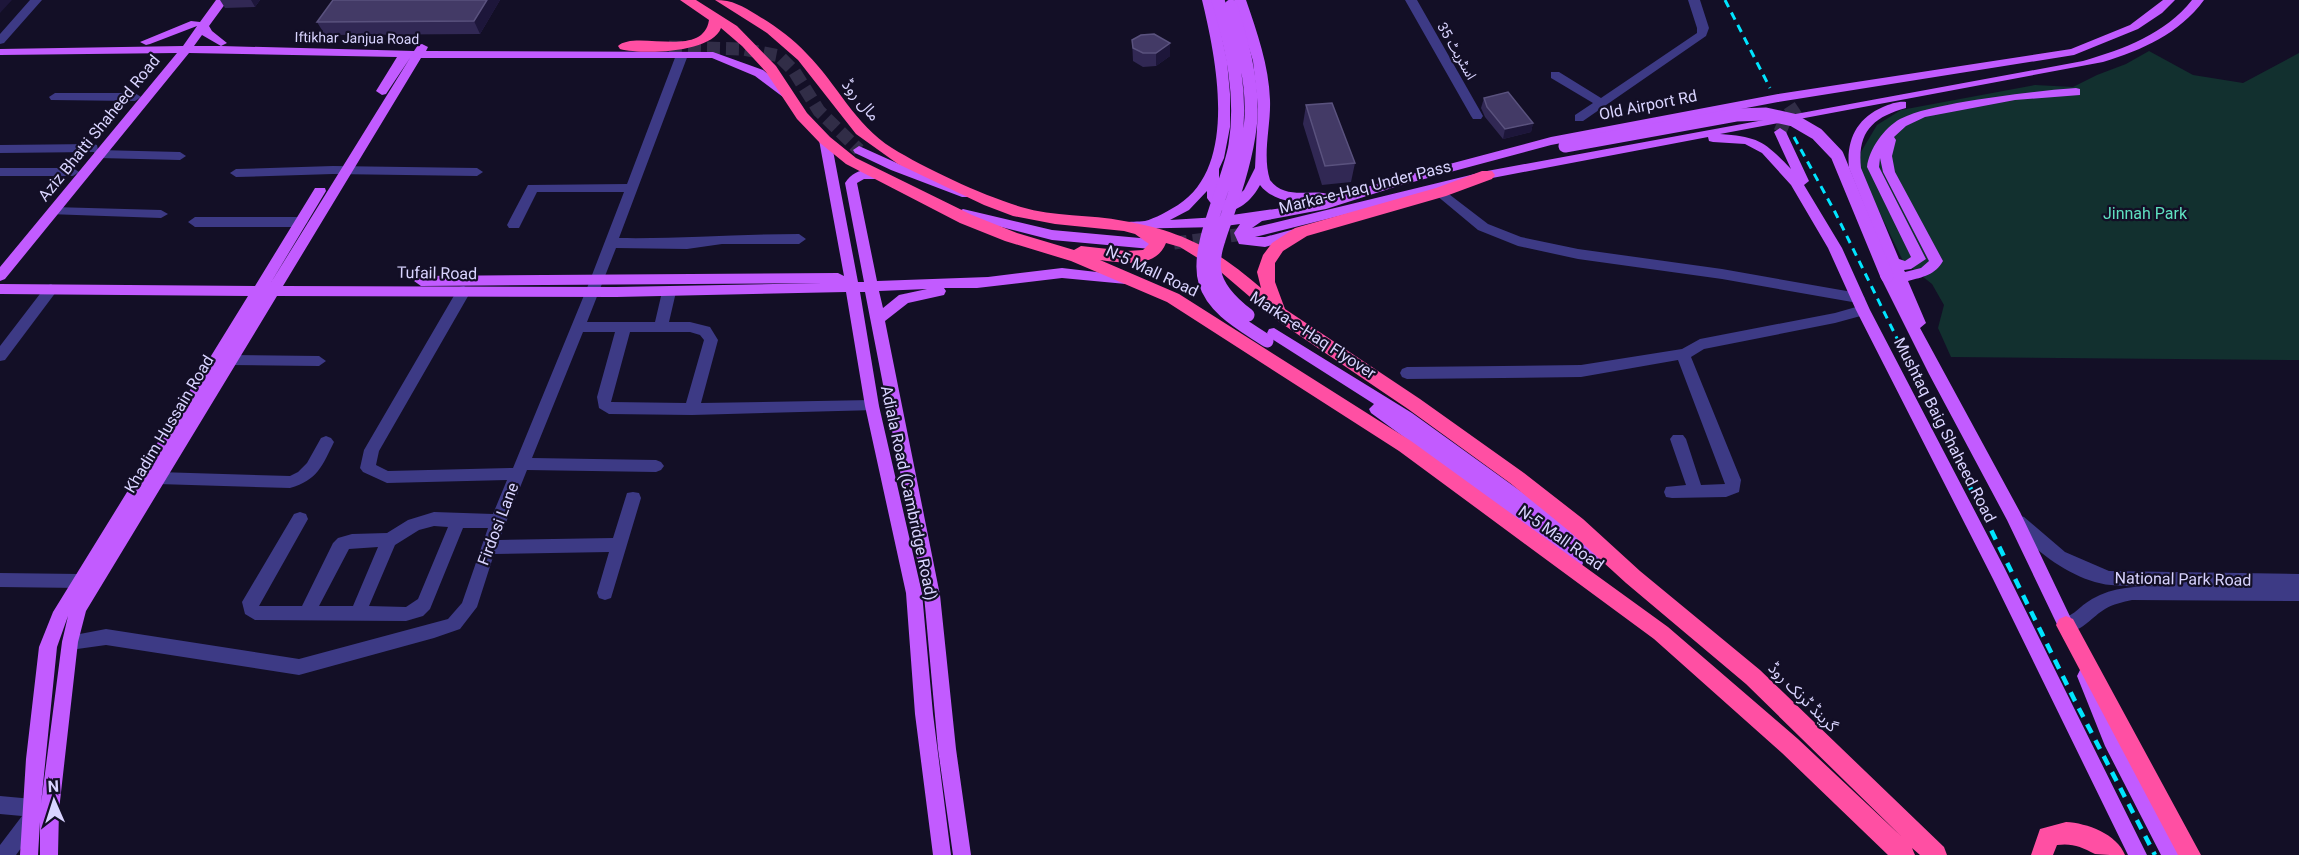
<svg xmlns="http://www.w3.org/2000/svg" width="2299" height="855" viewBox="0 0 2299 855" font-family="Roboto,'Noto Sans Arabic',sans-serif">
<rect width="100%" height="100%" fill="#130f26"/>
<path fill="#12302f" d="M2149,51L2193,75L2243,83L2299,53V360L1951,357L1938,328L1944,305L1932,284L1903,261L1861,174L1858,157L1877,125L1901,110L2035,85L2073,87L2097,75L2126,64Z"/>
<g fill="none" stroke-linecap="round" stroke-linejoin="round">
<path stroke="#312d47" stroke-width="13" stroke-dasharray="13 6" stroke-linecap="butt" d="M669,47L743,49L779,56L794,71L819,111L859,150
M1780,132L1787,115L1802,105
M1174,243L1252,233"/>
<path fill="#3d3a85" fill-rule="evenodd" d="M30,0H42L4,43L0,44V34Z
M1405,0H1417L1483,116L1481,119H1473L1471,116Z
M1688,0H1700L1709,28L1706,36L1583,121H1575V115L1593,103L1551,78V72H1559L1601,98L1697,33V28Z
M682,52L688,55L619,238C680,239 739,234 799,234L806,239L799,244H722L687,249L616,248L587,322H655L662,292L669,287L674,288L676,292L669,322H690L710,327L718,340L701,403L872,400L877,402L879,406L877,410L692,415L609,414L599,408L597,397L615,332H583L532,458L656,460L661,462L664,466L661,470L656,472L527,470L499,540L613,538L627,493L633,492L639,493L641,498L611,598L605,600L599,598L597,593L609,552L494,554L477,607L460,629L434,638L299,675L106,645L70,650L64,647L62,642L64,637L106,629L299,659L448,619L462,603L488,528H463L430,609L423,616L406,621L255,620L245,614L242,602L294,514L300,512L306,514L308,519L259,606H302L333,543L338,538L352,534L387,533L408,520L434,512L493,514L507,480L387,483L363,472L360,468L364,450L459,287L464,286L471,291L379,451L376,465L388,471L513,468L587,288L624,192H537L519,228H509L507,225L528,185L627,184L676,55ZM630,332H690L700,335L704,340L686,403L611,402ZM434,526L448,527L418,599L406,607L369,606L395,545L419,530ZM378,547L353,606H319L349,549Z
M55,93H135L141,97L135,101L51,100L49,97Z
M93,144L97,145L98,150L180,152L186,156L180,160L99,158L95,157L94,152L0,153V145Z
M333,166L477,168L483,172L477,176L333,174L236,177L230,173L236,169Z
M0,168H73L79,172L73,176H0Z
M1441,188L1488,224L1521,237L1578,249L1722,269L1858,293L1865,298L1858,303L1722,279L1578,259L1518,246L1478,230L1436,195L1435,192Z
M53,207L161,210L168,214L161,218L48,214L47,211Z
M195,217H301L308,222L301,227H195L188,222Z
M51,284L58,289L56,292L5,360L0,361V346L46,286Z
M1863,305L1870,310L1868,314L1835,323L1704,349L1691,357L1741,480L1739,492L1726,497L1672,498L1666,497L1664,492L1666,487L1686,485L1670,439L1673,435H1683L1686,439L1701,485L1725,484L1678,360L1581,377L1407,379L1402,377L1400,373L1402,369L1407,367L1581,365L1682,349L1700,339L1835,313Z
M229,355L319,356L326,361L319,366L229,365L222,360Z
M326,436L331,438L334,442C322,466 318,480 290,488L158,484L153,482L150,478L153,474L158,472L290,476L298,472L307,463L321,438Z
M2018,515L2024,517L2065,552L2109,571L2299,574V601L2132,600C2123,602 2113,604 2105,609C2091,617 2079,637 2060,630L2058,625L2060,620C2078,613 2077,608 2092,599C2116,585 2144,586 2171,586C2151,586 2130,587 2111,585C2073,581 2038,552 2012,527L2010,522L2012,517Z
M0,573L80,574L86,576L88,581L86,586L80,588L0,587Z
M0,796L44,800L51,803L53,809L51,815L40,818L38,825L16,855H0V845L22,816L0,814Z"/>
<path fill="#c25bff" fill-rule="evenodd" d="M216,0H228L209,26L212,31L227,43L221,46L414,51L418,45L422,44L428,47L426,51L713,52L763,70L793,94L787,98L783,97L755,76L712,58H421L283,286L616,287L823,283L421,286L414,281L421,276L838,273L844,276L819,140L825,136L831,140L858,282H864L845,183C854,169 867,168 882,172L884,175L878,179H864L857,183L877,281L988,277L1062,268L1131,276L1133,279L1126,284L1062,278L977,288H944L946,291L944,295L908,303L885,321L940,595L956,749L971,855H953L938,749L924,595L865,292H860L879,406L922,593L933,714L951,855H933L915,714L906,593L865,406L846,292L616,297L277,296L86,611L78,642L59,810L58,855H40V822L38,855H20L26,759L39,647L53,612L248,296L0,294V284L255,286L315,188H325L326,191L270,284L410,58L386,94L382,95L376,91L397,57L189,53L5,279L0,281V267L177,53L0,55V49L183,46L197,26L150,44L146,45L140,42L191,21L200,22ZM202,35L221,46H194ZM927,289L899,295L883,308L879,291ZM68,616L62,642L41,804L57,647Z
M1202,0H1214L1227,61L1230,94V127L1224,158L1219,169V197L1230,202L1244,190L1255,168L1258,107L1253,61L1234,0H1246C1257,32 1269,66 1270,100C1271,126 1262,155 1270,180C1288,204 1321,184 1333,198L1389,180L1551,137L1778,94L2071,49L2130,25L2163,0H2175L2162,13L2138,29L2074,55L1778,102L1551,145L1398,186L1326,209L1262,221L1252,228L1487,171L2083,61C2124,49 2165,34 2192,0H2204C2179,34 2142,50 2103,62L1720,134C1759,137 1764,141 1791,169L1774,132L1780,128L1786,132L1809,181L1804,185L1842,248L1870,310L2005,569L2147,855H2128L1993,579L1856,310L1828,248L1791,185L1762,153L1745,144L1713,142L1709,141L1708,137L1487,179L1255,237H1265L1298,228L1305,233L1303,236L1265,247L1239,244L1234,233L1240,224L1218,227L1122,229L1120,226L1122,223C1130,221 1138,222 1145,221C1154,219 1170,210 1178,205C1239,166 1216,58 1202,0ZM1260,185C1273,202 1296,203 1317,203L1218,217L1170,220L1189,210L1207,191V198C1224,224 1249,206 1260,185Z
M2076,88L2080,89V95L2015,100L1925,117L1906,126L1894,137L1896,140L1892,156L1895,172L1943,261C1935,275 1923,277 1908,281L1926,323L1920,328L2020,512L2076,629L2078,634L2076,639L2070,642L2064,639L2007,520L1929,374L1880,276L1882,273L1891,272L1849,168C1846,140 1857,118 1883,107C1890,104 1899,101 1906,102V108C1873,117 1857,132 1861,168L1899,259L1905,261L1911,257L1867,167C1869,149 1884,128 1900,119C1918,110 1938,107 1957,103C1997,96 2036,91 2076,88ZM1880,158L1883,172L1929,261L1921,268L1905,272L1904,270L1911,269L1926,259L1879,167Z
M859,146L899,164L972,191L973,194L972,197H962L891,170L855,153L853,150Z
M963,209L1052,230L1151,239L1158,244L1151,249L1052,240L958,216L956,213Z
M1274,328L1412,413L1562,521L1607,551L1609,556L1607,561L1601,563L1595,561L1551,531L1581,558L1583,563L1581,568L1575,570L1569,568L1498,506L1371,413L1369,409L1374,404L1269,337L1267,333L1269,329Z
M2086,668L2092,670L2118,736L2180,855H2161L2105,746L2077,676L2080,670Z"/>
<path fill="#ff4fa3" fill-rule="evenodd" d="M680,0H696L737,26L776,66L807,113L830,137L856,158L972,215L1017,233L1074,250L1081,246L1126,251L1143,250L1149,244L1135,234L1124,231L1055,224L1013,216L984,205L898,164L856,134L798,60L767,33L715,0C733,0 742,6 757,15C775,26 792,38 807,54C837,84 855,125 892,148C926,169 982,195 1021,207C1054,217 1090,214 1124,221C1183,231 1217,250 1261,288L1257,272L1263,255L1272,243L1295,228L1436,188L1482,171H1492L1495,175L1492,179L1446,196L1307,236L1283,251L1275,263V282L1285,309L1420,399L1524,473L1583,519L1640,571L1760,670L1944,847L1947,855H1920L1912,848L1915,855H1888L1782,753L1654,639L1399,451L1167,302L1071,261L1005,241L960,223L846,164L820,143L797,119L766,72L742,46L721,28C712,53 643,55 620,49L618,46C635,29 703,60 709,20ZM1166,243L1180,247L1222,273L1278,321L1408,409L1510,483L1569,531L1626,583L1746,684L1902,837L1798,739L1668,627L1411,441L1179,294L1100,260C1123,263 1156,269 1166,243Z
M2066,616L2073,619L2201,855H2178L2056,625L2059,619Z
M2066,822C2087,823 2117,834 2125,855C2117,855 2103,855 2095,854C2081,847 2073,843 2057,845L2053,855H2031L2040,829Z"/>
<path stroke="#00e5ff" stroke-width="3" stroke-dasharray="8 6" stroke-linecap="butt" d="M1725,0L1770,88
M1794,137L1835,212L1913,371"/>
<path stroke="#00e5ff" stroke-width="4.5" stroke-dasharray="10 8" stroke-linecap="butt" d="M1912,369L2074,699L2155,855"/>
<path stroke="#c25bff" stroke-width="13" d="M1218,0C1232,48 1243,95 1235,145C1229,183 1194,247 1205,282C1213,310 1245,326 1267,341
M1231,6C1242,42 1253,80 1251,118C1249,148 1240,178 1230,207C1214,256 1198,277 1248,315
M1565,146L1736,115L1766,114L1793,120L1817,134L1837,155L1887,276"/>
</g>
<path fill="#312854" d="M220,0H260L255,7L225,8Z
M333,0H500L480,34L325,35L317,22Z
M1132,40L1170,43V56L1156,66L1143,67L1133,61Z
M1484,98L1533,123L1531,132L1503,139L1485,117L1481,108Z
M1306,105L1355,163L1351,182L1322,185L1303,124Z"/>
<path fill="#1d163a" d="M0,0H12L0,13Z
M251,0H260L255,7Z
M487,0H500L480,34L474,21Z
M1170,43V56L1156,66V53Z
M1533,123L1531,132L1503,139L1505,129Z"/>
<path fill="#433a66" stroke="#5a527e" stroke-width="1.5" d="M333,0H487L474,21L317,22Z
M1154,34L1170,43L1156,53H1143L1133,48L1132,40L1141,35Z
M1508,92L1533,123L1505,129L1487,107L1484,98Z
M1332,103L1355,163L1325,166L1306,105Z"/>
<g text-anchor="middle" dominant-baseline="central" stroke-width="4.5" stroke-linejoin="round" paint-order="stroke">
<g font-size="14" fill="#d9d4ff" stroke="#130f26">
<text transform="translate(357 38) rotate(1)">Iftikhar Janjua Road</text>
<text transform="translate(1457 51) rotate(60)">اسٹریٹ 35</text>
</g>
<g font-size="16" fill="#d9d4ff" stroke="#130f26">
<text transform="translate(861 100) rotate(50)">مال روڈ</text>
<text transform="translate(1648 105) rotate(-11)">Old Airport Rd</text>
<text transform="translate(99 128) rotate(-51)">Aziz Bhatti Shaheed Road</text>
<text transform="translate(1365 187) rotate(-14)">Marka-e-Haq Under Pass</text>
<text transform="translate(1152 271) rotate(25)">N-5 Mall Road</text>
<text transform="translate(437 273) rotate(1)">Tufail Road</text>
<text transform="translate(1313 335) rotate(33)">Marka-e-Haq Flyover</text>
<text transform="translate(169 424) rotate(-59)">Khadim Hussain Road</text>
<text transform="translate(1945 430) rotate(63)">Mushtaq Baig Shaheed Road</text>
<text transform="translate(909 493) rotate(78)">Adiala Road (Cambridge Road)</text>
<text transform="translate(498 524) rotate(-69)">Firdosi Lane</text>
<text transform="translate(1561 538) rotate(35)">N-5 Mall Road</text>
<text transform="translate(2183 579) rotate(1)">National Park Road</text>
<text transform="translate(1803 697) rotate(45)">گرینڈ ٹرنک روڈ</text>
</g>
<g font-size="16" fill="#5fe0c0" stroke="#130f26">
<text x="2145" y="213">Jinnah Park</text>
</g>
</g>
<g transform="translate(54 801) rotate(357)" stroke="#130f26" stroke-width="4.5" paint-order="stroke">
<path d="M0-4.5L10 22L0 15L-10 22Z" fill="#d9d4ff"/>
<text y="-9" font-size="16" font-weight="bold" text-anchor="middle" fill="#d9d4ff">N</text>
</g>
</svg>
